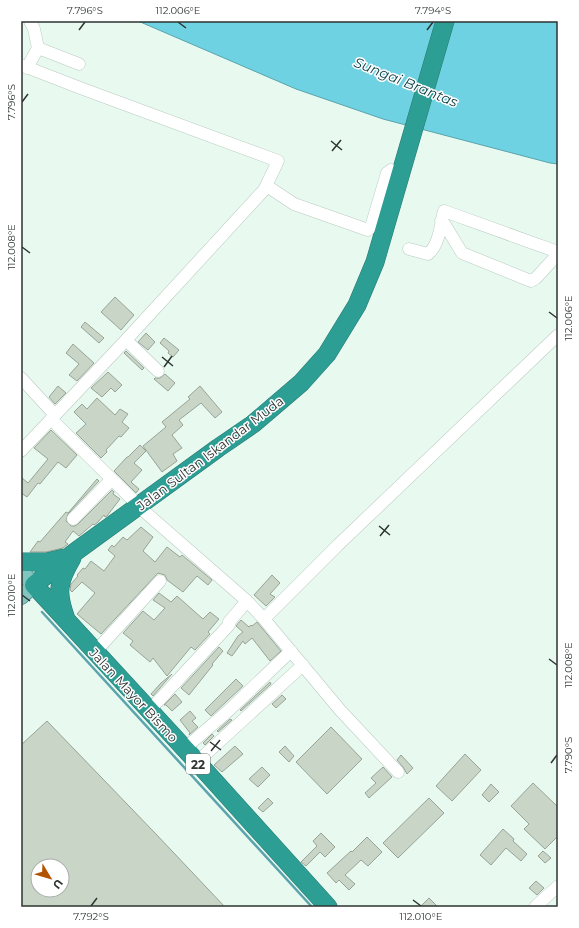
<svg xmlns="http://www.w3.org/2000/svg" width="579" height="928" viewBox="0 0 579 928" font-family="Montserrat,sans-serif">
<rect width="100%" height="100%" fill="#e8faf0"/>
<path fill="#6ed2e2" stroke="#5ba3ad" d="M138,21H558V164L550,163L383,119L296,89Z"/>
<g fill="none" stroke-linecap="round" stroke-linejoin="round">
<path stroke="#5ba3ad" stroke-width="2.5" d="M42,612L312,907"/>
</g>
<path fill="#c9d5c7" stroke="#98a396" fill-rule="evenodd" d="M115,297L134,315L121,330L101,312Z
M85,322L104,338L99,343L81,327Z
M146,333L155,342L148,350L138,342Z
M164,338L179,350L173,357L168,353L169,351L160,343Z
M73,344L94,363L77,381L69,375L79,364L66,353Z
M126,351L144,368L142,370L124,353Z
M108,372L122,385L115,392L111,388L102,397L91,388Z
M165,374L175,383L168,391L154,379L155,378H160Z
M58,386L66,393L55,404L49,397Z
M200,386L222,412L215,418L201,403L179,420L183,425L172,435L182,448L173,454L177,461L162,472L143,446L166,427L162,422L190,399L188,397Z
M97,398L115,415L120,409L128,414L122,422L129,428L121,437L119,436L106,450L107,452L101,458L76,433L86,424L74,412L82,404L87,409Z
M51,430L77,455L66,468L58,462L40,484L38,483L27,497L21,493V477L28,483L48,459L34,448Z
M140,445L146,451L134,463L142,470L131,482L139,489L136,493L114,471L127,457H128Z
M97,479L99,481L68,514L66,521L71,526H75L78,524L112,490L114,492L113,494L120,499L107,516L105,517L104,515L98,522L94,525L93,524L79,536L73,531L65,542L68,544L63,548L46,552H30L38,541L40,542L66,512L68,513Z
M141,527L153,537L143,551L155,562L167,547L180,557L182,555L212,580L208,585L197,576L183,592L167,580L165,575L158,573L101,634L77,614L95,593L82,582L72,592L70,590L71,584L78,576L77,575L83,568L85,569L91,561L104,571L115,556L108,550L112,545L114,547L123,537L127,540Z
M272,575L280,583L270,594L275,597L266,606L254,595Z
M159,593L171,602L177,596L203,619L210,612L219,619L208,632L210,634L195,650L191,647L167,676L153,658L150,662L130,645L133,641L123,633L143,611L154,620L165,608L153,600Z
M241,620L249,627L251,625L252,626L257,622L281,651L270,661L252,638L245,644L243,641L232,656L227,653L238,636L243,632L236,626Z
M219,647L223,651L212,664L213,665L189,695L181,688Z
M172,674L153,696L151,694L161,683Z
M236,679L243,686L211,716L205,710Z
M270,682L271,684L241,711L240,710Z
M175,694L182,702L172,711L166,705H164Z
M282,695L286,699L276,708L272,704Z
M190,711L196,718L192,721L198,727L189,735L190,733L180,720Z
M230,719L232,720L218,732L217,731Z
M47,721L155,833L225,907H21V745ZM38,866H62V890H38Z
M331,727L362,759L327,794L296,762Z
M212,734L214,736L205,745L203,743Z
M235,746L243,754L222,772L214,765Z
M285,746L294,756L289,762L279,752Z
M465,754L481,770L452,801L436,786Z
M401,755L413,768L407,774L403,767L397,760Z
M262,767L270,775L258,787L249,779Z
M383,767L392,777L369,798L365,793L376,783L371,778Z
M533,783L558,807V836L545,849L524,829L529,824L511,806Z
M491,784L499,792L489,802L482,795Z
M268,798L273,803L263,812L258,808Z
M429,798L444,813L398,858L383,843Z
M503,829L514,839L513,841L527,854L521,861L506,848L491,865L480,855Z
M321,833L335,847L325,857L320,852L306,866L301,862L317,846L313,841Z
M367,837L382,852L368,866L361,860L345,875L355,884L349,890L339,880L336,883L327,873L351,851L352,852Z
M543,851L551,858L545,863L538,856Z
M536,881L544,888L537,895L529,888Z
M429,898L438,907H420Z"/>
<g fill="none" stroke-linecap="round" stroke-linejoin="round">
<defs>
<path id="minor" d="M38,48L79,64
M21,65L83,89L278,161L264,190L126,340L21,451
M27,68L38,48L34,29L30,21
M267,186L294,204L368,230L371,227L387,173L391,170
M441,221L445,225L462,253L531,281L536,278L558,254
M409,249L428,254C440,244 440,225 444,211L558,252
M126,340L158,371
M21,378L55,415
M51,419L145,512L247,601L264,619L340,710L398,772
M73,519L112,479
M264,619L338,545L558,335
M95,652L160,581
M149,711L229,625V622L247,601
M184,749L227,712L291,651
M197,762L303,665
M535,907L558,886"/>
<path id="major" d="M21,571L34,585L21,597"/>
<path id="highway" d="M21,562H47L64,558
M66,619C56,592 58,582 72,558
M328,907L197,762L34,585L75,552L218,448L253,424L301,383L327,354L357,305L375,262L445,21"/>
</defs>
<use href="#minor" stroke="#b9cac1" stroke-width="13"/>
<use href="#major" stroke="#2d7972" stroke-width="16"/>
<use href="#highway" stroke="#2d7972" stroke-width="19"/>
<use href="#minor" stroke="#fff" stroke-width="12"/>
<use href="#major" stroke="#80c5bf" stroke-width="15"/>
<use href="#highway" stroke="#2c9e94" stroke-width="18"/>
</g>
<path fill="none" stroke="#2e3532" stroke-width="1.5" d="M178,22L186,28M79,30L85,22M427,30L433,22M22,102L28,94M331,141L342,150M332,151L341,140M22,247L30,253M549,312L557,318M162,357L173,366M164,367L172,356M379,526L390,535M380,536L389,525M22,595L30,601M549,659L557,665M210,742L221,750M211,751L220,740M551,763L557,755M413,900L421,906M91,906L97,898"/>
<g text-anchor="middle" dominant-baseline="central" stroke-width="3" stroke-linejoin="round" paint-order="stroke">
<rect fill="#fff" stroke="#6d7270" stroke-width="1" x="186" y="754" width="24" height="20" rx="3"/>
<g font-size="12" font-weight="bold" fill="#2e3532">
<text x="198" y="764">22</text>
</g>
<g font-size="13" fill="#2e3532" stroke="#fff">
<text transform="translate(210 453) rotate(-37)">Jalan Sultan Iskandar Muda</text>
<text transform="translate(134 695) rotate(47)">Jalan Mayor Bismo</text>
</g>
<g font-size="14" font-style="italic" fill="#0b3c42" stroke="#fff">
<text transform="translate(406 82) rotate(22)">Sungai Brantas</text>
</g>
</g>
<rect width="579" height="928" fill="none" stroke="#ffffff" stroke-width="44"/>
<g transform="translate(50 878) rotate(128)"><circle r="19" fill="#ffffff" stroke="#abaead"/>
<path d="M0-3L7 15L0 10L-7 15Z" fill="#b15301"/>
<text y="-6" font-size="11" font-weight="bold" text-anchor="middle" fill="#2e3532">U</text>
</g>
<rect x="22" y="22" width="535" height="884" fill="none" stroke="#2e3532" stroke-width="1.5"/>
<g font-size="10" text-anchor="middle" fill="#2e3532">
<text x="85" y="14">7.796°S</text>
<text x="178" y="14">112.006°E</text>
<text x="433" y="14">7.794°S</text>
<text transform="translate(11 102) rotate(-90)" y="4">7.796°S</text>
<text transform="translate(11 247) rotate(-90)" y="4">112.008°E</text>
<text transform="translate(568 318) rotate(-90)" y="4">112.006°E</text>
<text transform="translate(11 595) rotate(-90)" y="4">112.010°E</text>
<text transform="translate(568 665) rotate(-90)" y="4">112.008°E</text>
<text transform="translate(568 755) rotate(-90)" y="4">7.790°S</text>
<text x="91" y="920">7.792°S</text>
<text x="421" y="920">112.010°E</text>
</g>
</svg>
